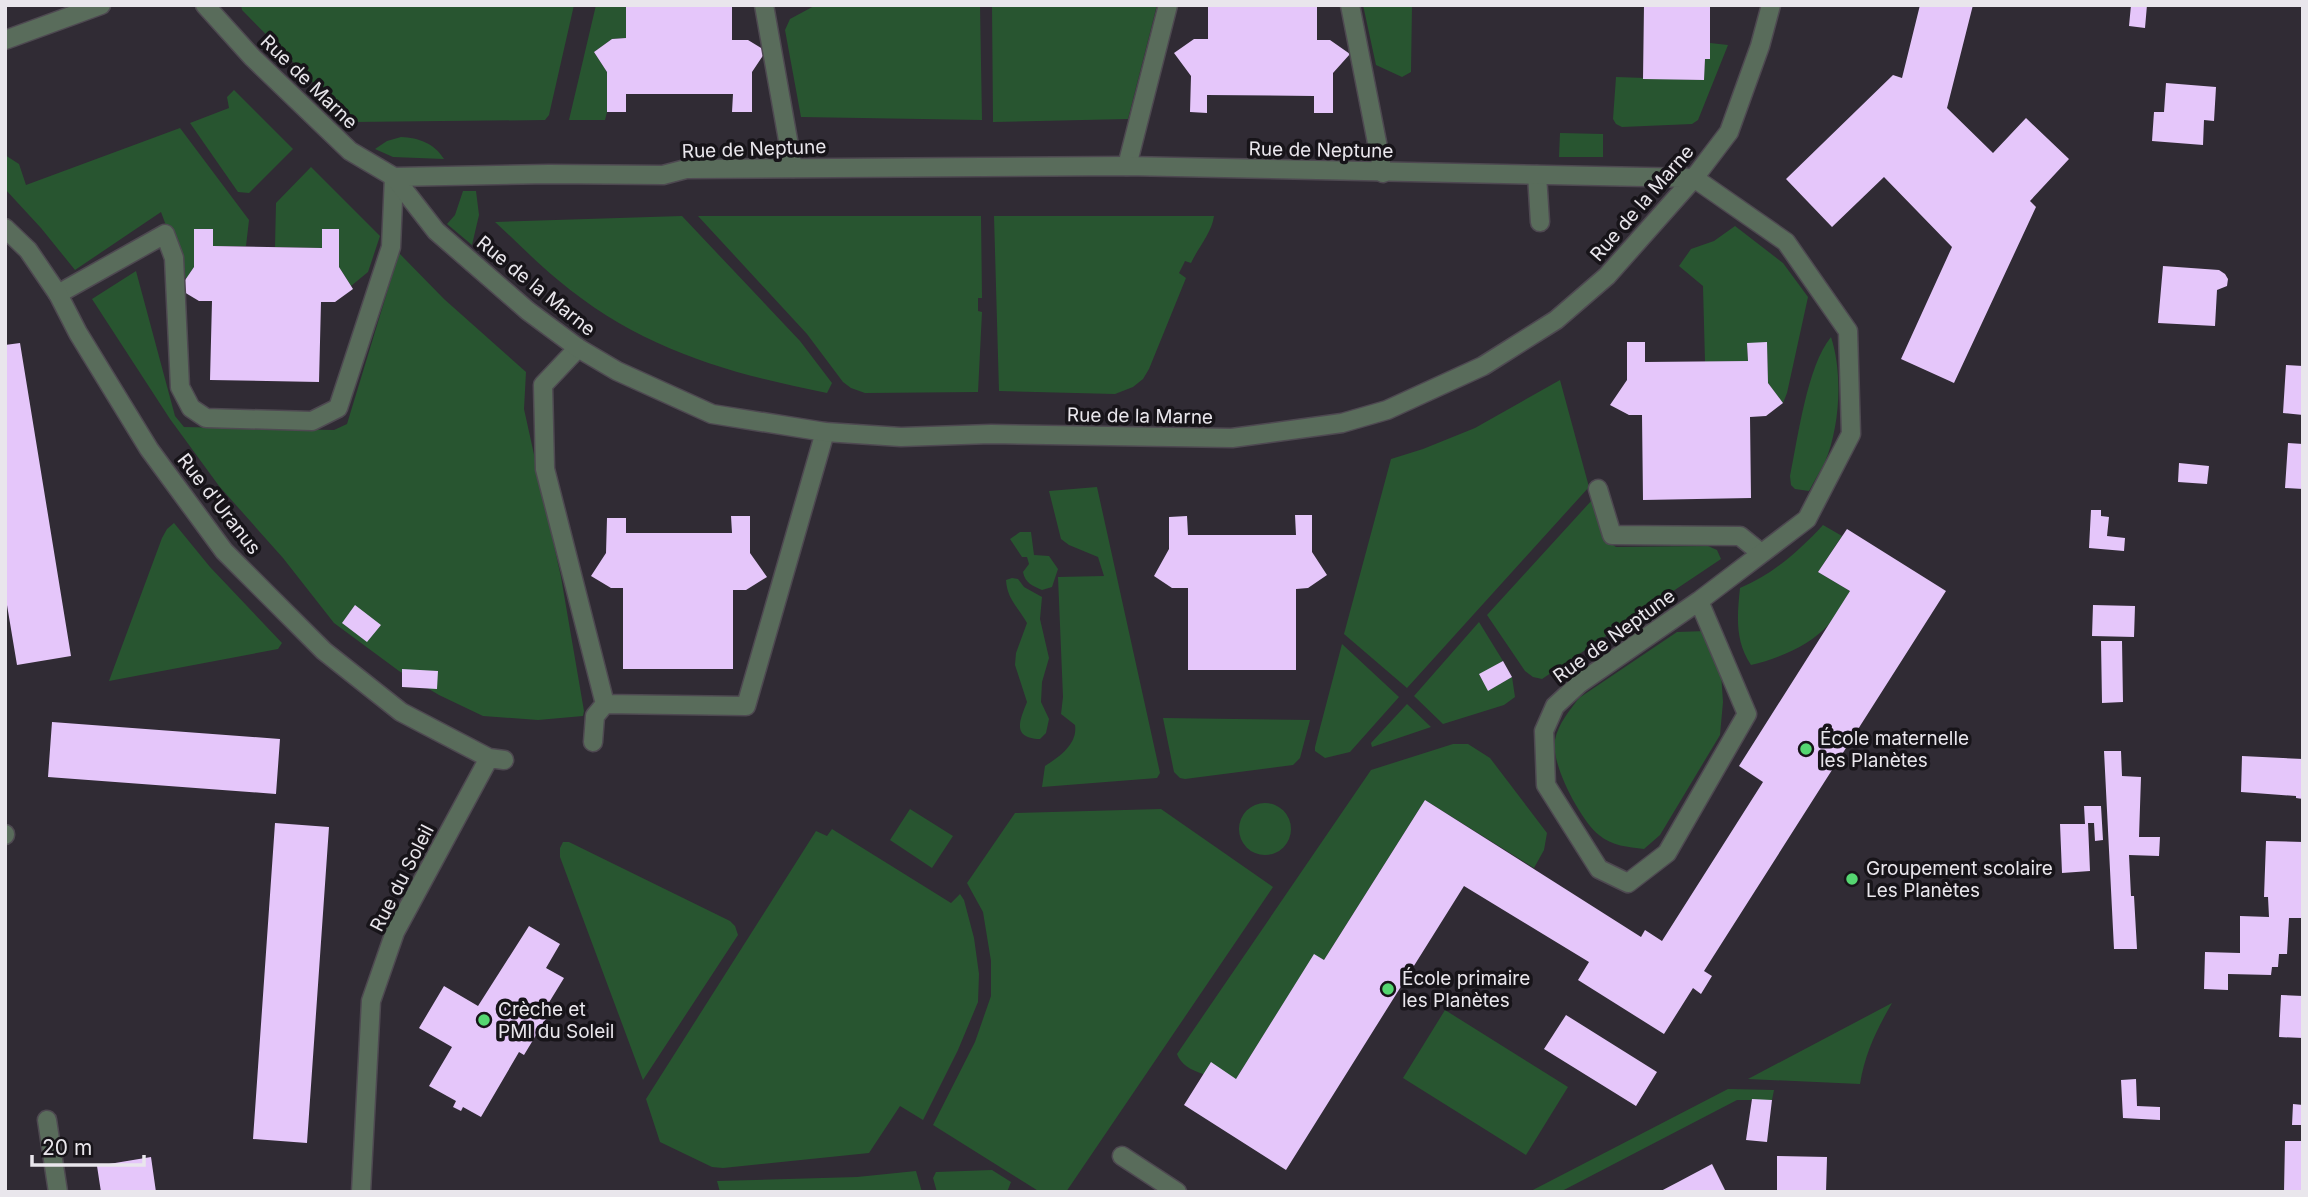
<svg xmlns="http://www.w3.org/2000/svg" width="2308" height="1197" viewBox="0 0 2308 1197" font-family="Inter,sans-serif">
<rect width="100%" height="100%" fill="#302b34"/>
<path fill="#285530" d="M241,5H574L549,115L545,120L352,122L242,10Z
M596,5H626V38L612,39L594,52L607,72V112L605,120H569Z
M816,5H980L982,120L801,117L785,30L790,19Z
M992,5H1157L1128,119L993,122Z
M1363,5H1412L1411,72L1402,77L1376,65Z
M1710,43L1728,45L1698,120L1692,124L1622,127L1616,124L1613,119L1616,77L1703,80L1705,59H1710Z
M234,90L293,149L249,193L238,192L190,123L229,108L227,97Z
M180,128L249,220L246,246H213V229H194V267L186,279L161,212L75,270L41,228L5,189V155L19,164L26,185Z
M1560,133L1603,134V157H1559Z
M401,137C419,138 434,143 444,159L393,157L375,149L387,141Z
M311,167L380,236L368,272L351,286L339,267V229H322V248L275,247L276,203Z
M463,191H476L479,215L472,245L447,224L455,215Z
M682,216L800,341L832,383L827,393C726,373 639,348 558,280C536,262 516,241 495,222Z
M698,216H981L982,298H978V311L982,312L978,392L865,393L851,388L843,382L807,334Z
M994,216H1214C1212,232 1198,248 1191,263L1185,261L1179,273L1186,278L1149,369L1143,379L1133,387L1115,394L999,391Z
M1735,226L1783,263L1808,297L1787,393L1783,403L1768,383L1767,343H1747L1748,361L1705,362L1703,286L1679,266L1691,249L1714,241Z
M399,253L444,299L526,372L524,409L561,577L584,711L583,716L538,720L483,716L439,695L399,671L334,623L283,558L219,486L170,419L92,299L136,271L175,416L184,427L334,430L347,424Z
M1831,337C1843,374 1840,426 1825,462C1820,472 1814,481 1809,491L1795,489L1791,485L1790,476C1798,438 1807,366 1831,337Z
M1560,380L1589,487L1407,688L1344,634L1391,459L1423,449L1475,428Z
M1097,487L1160,773L1157,778L1042,787L1045,766C1059,757 1078,744 1075,725L1061,714L1063,697L1058,577L1104,576L1098,557L1069,545L1061,539L1049,491Z
M1592,500L1604,539L1616,547L1708,546L1717,550L1721,559L1542,679L1533,677L1525,671L1487,615Z
M174,523L210,567L282,643L278,649L109,681L162,538L167,529Z
M1823,525L1842,536L1818,572L1850,591C1843,602 1837,614 1829,624C1811,645 1778,659 1751,665C1735,641 1737,617 1740,588C1773,574 1799,551 1823,525Z
M1020,532H1031L1034,555L1049,556L1058,569L1052,587L1042,590C1033,586 1025,583 1023,572L1029,564L1027,557H1022L1010,539Z
M1012,578L1018,579L1024,587L1042,597L1040,619L1049,658L1042,682L1041,702L1049,719L1046,733L1040,739C1011,738 1020,720 1027,702L1015,665L1016,653L1027,623C1018,607 1007,599 1006,580Z
M1479,622L1503,661L1479,675L1489,690L1512,677L1515,697L1504,705L1443,724L1414,696Z
M1706,631L1721,673L1723,702L1720,735L1660,835L1644,849C1628,847 1612,846 1599,835C1581,821 1550,763 1555,740C1558,724 1570,710 1579,698L1677,632Z
M1342,644L1399,697L1350,752L1325,758L1315,751V747Z
M1407,704L1431,727L1372,747L1371,743Z
M1163,718L1310,720L1300,758L1293,765L1185,779L1180,778L1174,772Z
M1453,744H1468L1490,758L1547,833L1544,850L1534,868L1425,800L1324,960L1314,955L1236,1079C1217,1077 1185,1075 1177,1054L1371,770Z
M1239 829a26 26 0 1 1 52 0a26 26 0 1 1-52 0Z
M910,809L953,836L932,868L890,840Z
M1161,809L1273,887L1066,1192H1040L933,1125L975,1042L991,996V961L983,912L967,883L1015,813Z
M832,829L951,903L960,894L964,900L974,938L979,974L978,1002L958,1050L923,1120L900,1106L869,1153L723,1168L712,1167L660,1142L646,1099L816,831L827,836Z
M563,842H569L730,921L735,926L738,935L643,1080L560,857V848Z
M1892,1003C1877,1029 1865,1053 1860,1084L1748,1079Z
M1445,1010L1568,1087L1526,1155L1403,1078Z
M1728,1089L1774,1090L1772,1100H1737L1560,1192H1529Z
M992,1170L1011,1182L1007,1192H937L933,1178L936,1172Z
M916,1171L922,1192H720L717,1181L857,1177Z"/>
<path fill="#e5c6fa" d="M626,5H732V40H748L766,51L752,72V112H732L733,94H626V112H607V72L594,52L612,39L626,38Z
M1208,5H1317V40H1330L1350,54L1333,73V113H1314V96L1207,95V113L1190,112L1191,76L1174,53L1194,39H1208Z
M1644,5H1710V59H1705L1704,80L1643,79Z
M1920,5H1973L1947,108L1993,153L2026,118L2069,159L2030,201L2036,207L1954,383L1901,359L1952,247L1884,177L1832,227L1786,179L1893,75L1902,78Z
M2131,5H2147L2145,28L2129,26Z
M2166,83L2216,87L2214,121L2204,120L2203,145L2152,141L2154,112H2164Z
M194,229H213V246L322,248V229H339V267L353,289L335,302H321L319,382L210,380L212,301H199L179,289L194,267Z
M2163,266L2219,270L2225,274L2228,279L2227,286L2217,290L2215,326L2158,323Z
M1627,342H1645V362L1748,361L1747,343L1767,342L1768,383L1783,403L1766,416L1750,417L1751,498L1643,500L1642,415H1629L1610,405L1627,380Z
M20,343L71,656L17,665L5,593V345Z
M2286,365L2303,366V415L2283,413Z
M2288,443L2303,444V489L2285,488Z
M2179,463L2209,466L2207,484L2178,482Z
M2091,510H2101V516L2109,517L2107,536L2125,538L2124,551L2089,548Z
M1295,515H1312V552L1327,575L1308,588L1296,589V670H1188V588H1172L1154,576L1169,549V517L1187,516L1188,535H1296Z
M731,516H750V553L767,577L746,590H733V669H623V588H611L591,576L606,553L607,518H626V533H732Z
M1847,529L1946,591L1704,971L1712,976L1701,994L1693,988L1664,1034L1578,980L1589,962L1464,886L1286,1170L1184,1105L1211,1062L1236,1079L1314,954L1324,960L1425,800L1641,937L1645,930L1662,941L1763,782L1739,766L1850,591L1818,572Z
M355,605L381,625L367,642L342,623Z
M2093,605L2135,606L2134,637L2092,636Z
M2101,641H2122L2123,702L2102,703Z
M1503,661L1512,677L1488,691L1479,674Z
M402,669L438,671L437,689L402,687Z
M52,722L280,739L276,794L48,777Z
M2104,751H2121L2122,776L2141,777L2139,837H2160L2159,856L2129,855L2131,896H2134L2137,949H2114Z
M2242,756L2303,759V799L2296,798V796L2241,792Z
M2084,806H2101L2103,840L2095,841L2094,823H2088L2090,871L2062,873L2060,824H2085Z
M275,823L329,827L307,1143L253,1139Z
M2266,841L2303,842V918H2289L2287,954H2279L2278,967H2272L2271,975L2228,974V990L2204,989L2205,952L2240,953V916L2269,917L2268,897H2264Z
M529,926L560,944L546,968L564,978L545,1009L550,1012L524,1055L519,1052L481,1117L463,1107L461,1111L453,1107L456,1101L429,1086L452,1047L419,1028L444,986L478,1006Z
M2281,995L2303,996V1038L2279,1037Z
M1566,1015L1657,1072L1636,1106L1544,1049Z
M2136,1079L2137,1106L2160,1107V1120L2123,1118L2121,1080Z
M1752,1099L1772,1100L1767,1142L1746,1140Z
M2293,1104L2303,1105V1125H2292Z
M2285,1141H2303V1192H2284Z
M1777,1156L1827,1157L1826,1192H1777Z
M151,1157L156,1192H101L97,1166Z
M1712,1164L1726,1192H1659L1680,1181Z"/>
<g fill="none" stroke-linecap="round" stroke-linejoin="round">
<defs>
<path id="service" d="M764,5L793,168
M1350,5L1383,173
M1127,166L1168,5
M1537,175L1540,222
M58,294L165,234L174,258L180,387L191,408L206,418L312,421L338,408L391,247L394,177
M578,348L543,385L545,469L605,704L595,716L593,742
M1598,489L1612,535L1740,536L1761,553
M605,704L746,706L825,432
M5,834V835
M47,1120L58,1192"/>
<path id="minor" d="M205,5L252,57L350,151L394,177L436,231L528,311L578,348L617,371L712,414L825,432L901,437L991,434L1232,438L1342,423L1387,410L1483,366L1556,320L1607,276L1694,178L1729,132L1760,46L1771,5
M394,177L549,174L663,175L686,169L1127,166L1694,178L1786,242L1848,331L1851,434L1807,519L1699,601L1580,683L1555,706L1544,731L1546,785L1599,869L1628,883L1667,853L1747,714L1699,601
M5,228L28,250L58,294L78,333L149,449L224,551L324,651L401,712L489,758L504,760
M1122,1156L1177,1192
M361,1192L371,1001L395,932L489,758"/>
<path id="tertiary" d="M5,40L101,5"/>
</defs>
<use href="#service" stroke="#4e4951" stroke-width="21"/>
<use href="#minor" stroke="#4e4951" stroke-width="21"/>
<use href="#tertiary" stroke="#4e4951" stroke-width="21"/>
<use href="#service" stroke="#596c5b" stroke-width="18"/>
<use href="#minor" stroke="#596c5b" stroke-width="18"/>
<use href="#tertiary" stroke="#596c5b" stroke-width="18"/>
</g>
<g fill="#55d671" stroke="#171419" stroke-width="2.5">
<circle cx="1806" cy="749" r="7"/>
<circle cx="1852" cy="879" r="7"/>
<circle cx="1388" cy="989" r="7"/>
<circle cx="484" cy="1020" r="7"/>
</g>
<g text-anchor="middle" dominant-baseline="central" stroke-width="7" stroke-linejoin="round" paint-order="stroke">
<g font-size="19" fill="#e9e6ec" stroke="#171419">
<text transform="translate(309 82) rotate(44)">Rue de Marne</text>
<text transform="translate(754 149) rotate(-2)">Rue de Neptune</text>
<text transform="translate(1321 150) rotate(1)">Rue de Neptune</text>
<text transform="translate(1642 203) rotate(-49)">Rue de la Marne</text>
<text transform="translate(536 286) rotate(39)">Rue de la Marne</text>
<text transform="translate(1140 416) rotate(1)">Rue de la Marne</text>
<text transform="translate(219 504) rotate(52)">Rue d'Uranus</text>
<text transform="translate(1614 636) rotate(-36)">Rue de Neptune</text>
<text transform="translate(402 878) rotate(-63)">Rue du Soleil</text>
</g>
<g font-size="19" fill="#e9e6ec" stroke="#171419" text-anchor="start">
<text x="1820" y="738">École maternelle<tspan x="1820" dy="22">les Planètes</tspan></text>
<text x="1866" y="868">Groupement scolaire<tspan x="1866" dy="22">Les Planètes</tspan></text>
<text x="1402" y="978">École primaire<tspan x="1402" dy="22">les Planètes</tspan></text>
<text x="498" y="1009">Crèche et<tspan x="498" dy="22">PMI du Soleil</tspan></text>
</g>
</g>
<rect width="2308" height="1197" fill="none" stroke="#e9e6ec" stroke-width="14"/>
<path d="M32 1155v10h112v-10" fill="none" stroke="#e9e6ec" stroke-width="3.5"/>
<text x="42" y="1155" font-size="21" fill="#e9e6ec" stroke="#171419" stroke-width="5" paint-order="stroke">20 m</text>
</svg>
